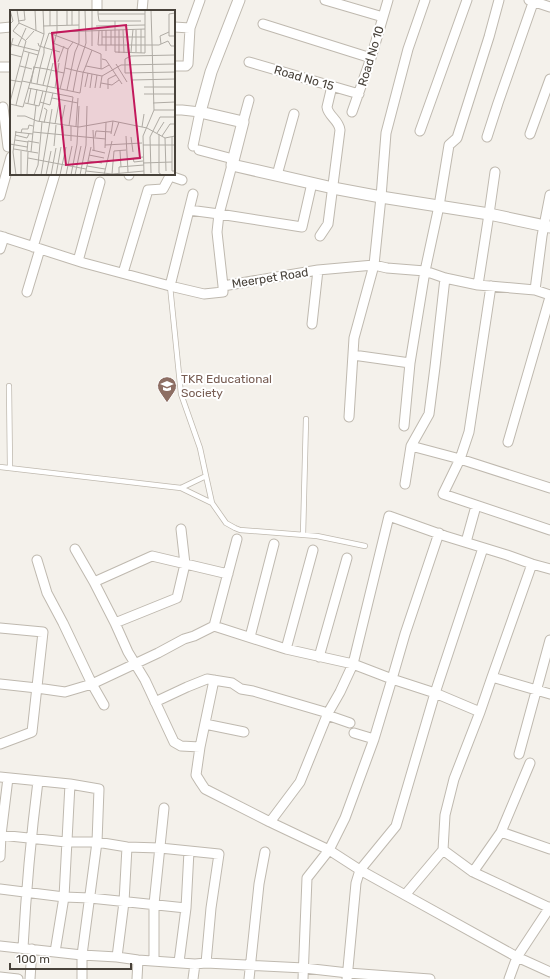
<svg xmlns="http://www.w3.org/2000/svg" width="550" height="979" viewBox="0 0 550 979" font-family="Rubik,sans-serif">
<rect width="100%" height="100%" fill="#f4f1eb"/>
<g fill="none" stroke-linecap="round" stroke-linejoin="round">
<defs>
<path id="service" d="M170,286L181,394L200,448L206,476
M9,386L10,468
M0,467L181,488L206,476L212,503L226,523L235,528L240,530L317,536L365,546
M181,488L212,503
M303,535L306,419"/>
<path id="minor" d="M325,0L383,17
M529,0L550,7
M97,11V0
M142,11L143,0
M263,24L371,58
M174,27L190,28
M0,28L11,27
M249,62L359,94
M174,66H186L188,64L190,28L200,0
M0,67H11
M3,107L8,147
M174,110H182L200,112L193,146
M352,112L371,58L388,0
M243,122L249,100
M420,131L467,0
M530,134L550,79
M487,137L498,103L534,0
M199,150L233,159
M170,174V176L182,180
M129,175V174
M277,175L294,114
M0,196L11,157
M189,210L219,214L302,227L312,183
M0,236L84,263L170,286L204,294L223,292V286L318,270L374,265L387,268L425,271L445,278L478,285L535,290L550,295
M320,236L328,224L340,130C339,120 328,116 327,107L332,86
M33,247L55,174
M0,249L4,237
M78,261L100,182
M123,273L148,190L163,189L170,176
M478,285L489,214L495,172
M170,286L193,194
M223,286L217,232L219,214L232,165
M491,286L469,432L460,459L443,494L550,530
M535,290L542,236L550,195
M27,292L40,249
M312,324L318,270
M353,355L410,363
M349,417L354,338L374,265L381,197L386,133L408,49L425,0
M404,426L410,363L425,271L439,206L449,145L457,138L489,37L499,0
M508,442L550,297
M411,446L460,459L550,488
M405,484L411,446L429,414L435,367L445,278
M439,533L405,634L392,679L435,693L480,712
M466,542L476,506
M75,549L94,582L115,623L128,652L145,680L174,742L181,746L200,747
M37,560L47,593L63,623L92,684L104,705
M94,582L152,556L228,574
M115,623L177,598L185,564L181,529
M214,626L237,539
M0,628L43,632L32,732L0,744
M250,637L274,544
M286,649L313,550
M319,657L347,558
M492,677L532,564
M214,680L200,747L196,775L201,783L205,789L270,822L329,850L360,870L405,895
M0,684L37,688L65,692L92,684L158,653L184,639L194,636L214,626L286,649L353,664L392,679L374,739L345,818L329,850L307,878L303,979
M550,694L492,677L480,712L454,779L445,815L443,850L405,895L517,957L550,972
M155,702L187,687L207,679L232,683L241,689L253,691L328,713
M327,715L350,723
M205,724L244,732
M354,733L374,739
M519,754L550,640
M0,777L70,784L99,789L97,842L82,955V979
M270,822L300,782L328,713L340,692L353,664L389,516L445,536L507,555L532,564L550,569
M501,832L550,849
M0,835L66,842H97L127,847L160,848L219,854L211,908L206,963
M443,850L473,872L550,908
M0,857L1,835L8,778
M473,872L501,832L530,763
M0,889L64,897L90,898L186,908
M0,946L82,955L117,957L138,960L195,964L206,963L304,968L348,973L430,979
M23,948C26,892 31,836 38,781
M55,952L64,897L70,784
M117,957L124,902L127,847
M154,961V904L164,808
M179,962L186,908L189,851
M0,977L18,979
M30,979L32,949
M137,979L138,960
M193,979L195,964
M249,979L259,884L265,852
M347,979L356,883L360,870L396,826L435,693L483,548
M509,979L517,957L550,907"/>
<path id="tertiary" d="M239,0L211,72L200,112L243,122L232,165L333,188L381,197L489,214L550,227"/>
</defs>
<use href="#service" stroke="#bfb9af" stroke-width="6"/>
<use href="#minor" stroke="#bfb9af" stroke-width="11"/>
<use href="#tertiary" stroke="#bfb9af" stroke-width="13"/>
<use href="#service" stroke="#fff" stroke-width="4.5"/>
<use href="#minor" stroke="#fff" stroke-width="9"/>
<use href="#tertiary" stroke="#fff" stroke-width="11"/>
</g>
<defs>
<symbol id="university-pin" viewBox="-11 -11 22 30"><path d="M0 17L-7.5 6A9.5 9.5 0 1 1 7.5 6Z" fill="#8d6e63" stroke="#fff"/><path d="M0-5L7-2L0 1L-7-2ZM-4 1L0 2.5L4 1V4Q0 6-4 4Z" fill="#fff"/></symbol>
</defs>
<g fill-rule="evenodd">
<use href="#university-pin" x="156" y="375" width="22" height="30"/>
</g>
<g text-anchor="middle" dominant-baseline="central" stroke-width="4" stroke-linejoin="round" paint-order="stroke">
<g font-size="12" fill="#48423a" stroke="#fff">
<text transform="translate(371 56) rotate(-73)">Road No 10</text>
<text transform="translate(304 78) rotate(16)">Road No 15</text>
<text transform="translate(270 278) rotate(-9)">Meerpet Road</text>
</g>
<g font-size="12" fill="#785e54" stroke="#fff" text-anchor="start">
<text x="181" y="379">TKR Educational<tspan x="181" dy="14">Society</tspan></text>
</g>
</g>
<g transform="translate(10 10)">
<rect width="165" height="165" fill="#f4f1eb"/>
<path fill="none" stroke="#afaba4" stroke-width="1" d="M7,0L9,13L34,24M25,0L26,21M57,0V15M75,0L76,33L67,61L92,66L111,55L165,54M82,0V36M88,0V4H135M165,3L159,4V26H165M88,4L89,11H131M8,11L15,10L14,0M105,11V42L135,43V0M0,14L3,11L0,0M62,15V0M33,16L69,15M40,16V0M86,16L135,15M89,20L88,35H149L151,34L150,26L159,22M92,20V35M96,20V41M101,20V35M109,20V43M113,20L114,43M117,20L118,43M47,22L135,19M92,27H135M16,30L24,21M63,32L91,44V59M28,33L29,36L50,42M43,33L58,39M0,34L29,41M151,34L158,31L161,36H165M8,36L16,18M0,40L3,28M14,41L28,45M121,42L123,19M126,42V20M131,43V19M0,44L12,47M165,45L121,46L115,49V63L165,62M92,49L96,50L112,74M48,52L54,36M106,54L117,72M10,56L22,59M76,56L92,59L99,55M23,57L30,58L36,59L54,63L58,39L63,32L39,23L34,38V43L30,58L28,68L27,74M55,58L67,61L63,82M0,70L12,72M122,70L165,69M12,71L70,83L73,63L82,40M21,73L24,57M91,73L102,75L109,70M33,75L47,22V0M75,77L78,63M134,77H165M18,78L63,87L59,116M45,78L49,53M80,78L82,64M85,78L87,65M90,78L92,66M50,79L54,63M98,79V69L106,65M57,80L65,42L69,33V0M134,84H165M42,88L68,93M0,92L16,31L3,21L9,13M30,92L40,95L43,83M15,93L29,96L33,81M18,93L21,78M143,93L165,92M0,94L13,97L34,24L33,0M6,95L19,43M24,95L27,79M26,95L23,122L96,129M34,98L37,100L34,113M144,100H165M7,106H15L27,111L69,117L103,111L137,118L155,128L165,126M29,112L43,53M45,114L49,93M51,115L55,95M66,116L68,88M132,117L134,104M83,120L84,141M6,121L3,142L6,165M143,121L150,107H165M5,122L23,124M11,123L12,119H18L19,115L23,116M147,123L154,112M101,124L103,111M149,124V163L152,165M5,125L17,128L19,124M104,126L109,112M116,126L118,162M152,126L160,114H165M85,127L86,121L101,122M121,127L123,142M162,127V161H165M155,128L156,161M5,130L18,132M53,130V116M61,131V116M0,134L17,137M95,135L132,133M133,135H165M44,136L46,115M95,138L96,112M4,139L28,143M82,140L95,143M17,141L18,131L29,133M110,141L111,157M21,142L23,122M79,145L94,148M18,148L76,159M123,148L124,152L133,151M117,149L133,147M78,151L92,153M133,153L162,152M77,156L95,159M76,161L102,164L134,161M141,163L140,127L143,121M102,164L104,141L116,140M109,164V157L134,155M134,164L133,126L144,100L141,0M11,165V141M17,165L18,142M24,165L28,155L32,112M31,165L42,99M36,165L41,141M41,165L46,138M46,165L51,137M50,165L56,137M56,165L62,136M61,165L67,134L69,96M65,165L71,136M70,165L76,135L77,96M75,165L81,137M94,165L102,131"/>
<path fill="#c2185b" fill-opacity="0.15" stroke="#c2185b" stroke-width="2" d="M116,15L130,148L56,155L42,23Z"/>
<rect width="165" height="165" fill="none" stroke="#48423a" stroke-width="2"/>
</g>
<path d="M10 963v6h121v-6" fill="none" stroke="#48423a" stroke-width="2"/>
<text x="16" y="963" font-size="12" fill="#48423a" stroke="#ffffff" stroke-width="3" paint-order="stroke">100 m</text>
</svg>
